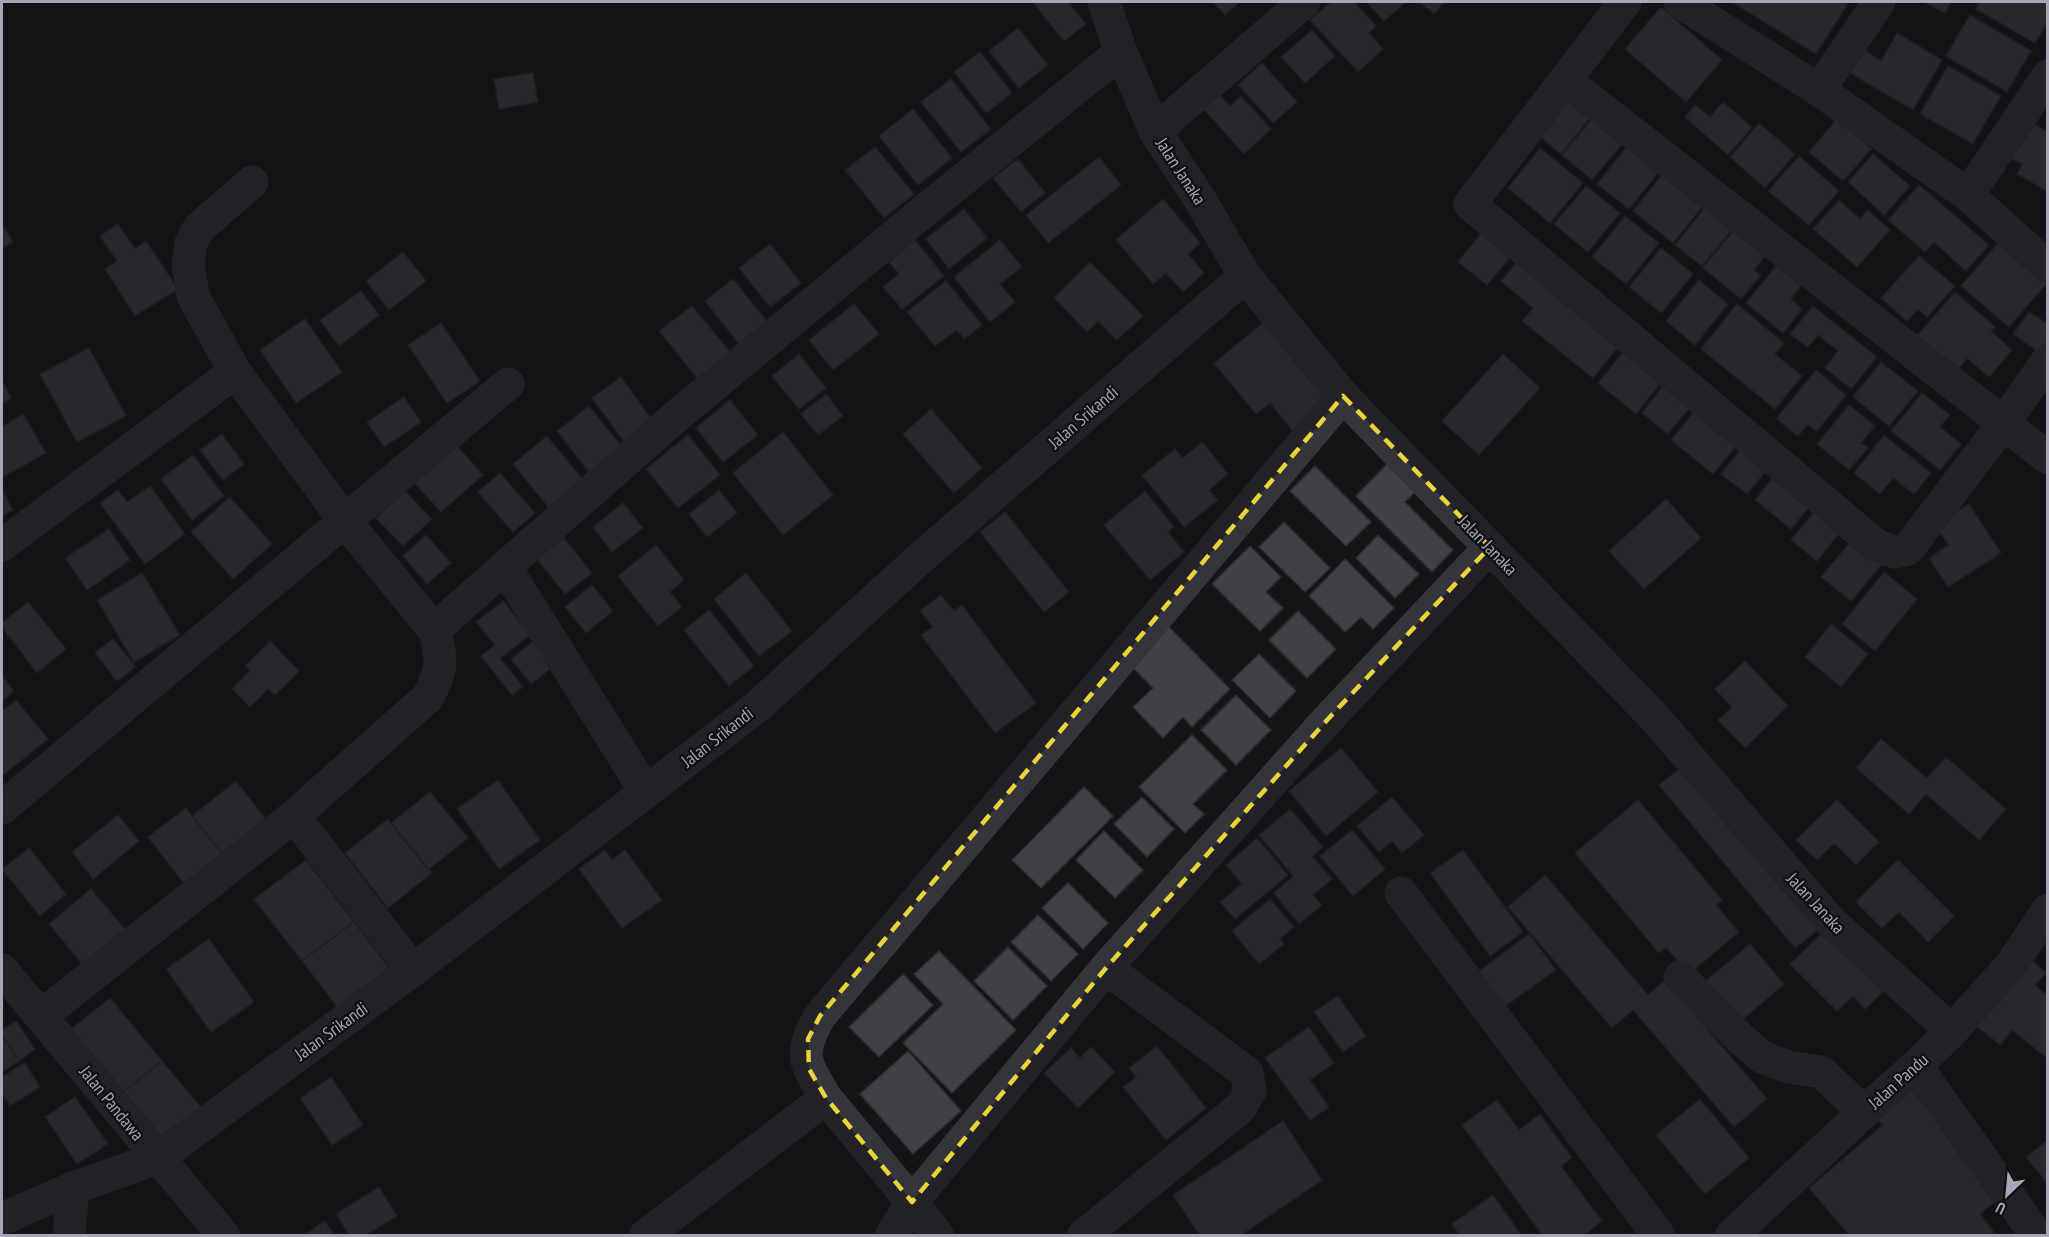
<svg xmlns="http://www.w3.org/2000/svg" width="2049" height="1237" viewBox="0 0 2049 1237" font-family="'PT Sans Narrow',sans-serif">
<rect width="100%" height="100%" fill="#141315"/>
<path fill="#404045" stroke="#2e2d31" stroke-width="1.5" d="M1037,2H1068L1086,24L1064,41L1034,4Z
M1213,2H1240L1225,15Z
M1331,2H1354L1376,26L1369,33L1383,49L1358,72L1310,20Z
M1366,2H1406L1384,21Z
M1420,2H1444L1434,14Z
M1732,2H1849L1816,54Z
M1924,2H1951L1945,13Z
M1980,2H2048V21L2035,43L1976,9Z
M1661,7L1722,60L1686,102L1625,49Z
M1970,15L2031,51L2007,92L1946,56Z
M1018,28L1048,65L1019,88L989,51Z
M1312,30L1335,56L1305,83L1281,57Z
M1897,33L1942,60L1913,110L1850,73L1864,50L1881,61Z
M980,52L1012,93L986,113L954,72Z
M1262,63L1297,102L1273,123L1238,85Z
M1948,66L2001,96L1973,144L1920,114Z
M533,73L538,102L499,109L494,79Z
M951,79L991,129L961,152L921,102Z
M1571,92L1595,111L1561,154L1537,134Z
M1219,94L1230,106L1241,96L1271,129L1244,154L1203,108Z
M1723,102L1752,127L1728,155L1685,117L1695,105L1710,117Z
M913,109L952,158L918,185L879,136Z
M1596,114L1626,139L1592,180L1562,155Z
M1837,119L1871,149L1843,181L1809,152Z
M2025,119L2048,132V192L2017,174L2022,164L2005,155Z
M1759,123L1795,154L1765,188L1730,157Z
M1630,143L1662,168L1629,209L1597,184Z
M875,147L914,194L884,218L845,170Z
M1540,148L1583,183L1550,223L1508,188Z
M1873,154L1910,186L1884,215L1848,182Z
M1799,156L1839,191L1809,225L1768,191Z
M1099,157L1121,185L1048,243L1026,215Z
M1018,159L1045,193L1021,212L993,178Z
M1665,171L1705,203L1673,243L1633,211Z
M1919,185L1989,245L1966,271L1934,242L1925,252L1888,220Z
M1586,186L1620,213L1588,252L1554,224Z
M1163,199L1200,243L1188,254L1204,273L1183,292L1166,273L1153,284L1116,240Z
M1839,200L1860,219L1868,210L1890,230L1857,267L1813,229Z
M1707,205L1734,227L1702,266L1675,245Z
M964,209L987,238L949,269L926,239Z
M1625,216L1659,243L1626,284L1592,257Z
M2,224L13,242L2,249Z
M118,224L135,249L146,241L178,289L135,316L105,269L117,261L100,236Z
M1486,227L1515,251L1487,285L1458,262Z
M1735,229L1767,254L1754,270L1761,275L1741,299L1703,268Z
M915,240L944,276L902,309L883,287L899,274L889,262Z
M1000,240L1022,267L1000,284L1015,302L990,322L954,277Z
M2000,241L2048,282L2009,327L1961,286Z
M770,244L801,283L770,307L739,268Z
M1661,248L1693,274L1661,313L1629,287Z
M403,252L426,281L389,310L366,281Z
M1919,256L1955,286L1927,317L1918,309L1907,321L1881,298Z
M1520,259L1622,342L1593,378L1522,321L1533,308L1501,281Z
M1090,262L1143,316L1117,340L1098,321L1087,332L1054,298Z
M1776,266L1801,286L1791,299L1802,309L1783,333L1746,303Z
M733,279L768,323L740,345L705,301Z
M1699,280L1728,304L1695,345L1666,321Z
M946,281L982,325L964,339L957,330L935,346L907,312Z
M361,291L379,315L339,346L320,320Z
M1955,292L1995,327L1991,331L2012,350L1989,377L1967,358L1956,372L1916,337Z
M854,304L879,334L833,370L809,340Z
M1737,304L1784,343L1775,354L1802,376L1775,409L1701,349Z
M692,306L731,353L698,379L659,331Z
M1813,306L1877,357L1851,389L1825,368L1838,351L1818,335L1808,347L1790,334Z
M2029,312L2048,324V349L2044,355L2013,334Z
M305,319L342,372L296,403L260,350Z
M441,323L480,381L447,403L408,345Z
M1263,323L1331,406L1295,434L1270,403L1256,414L1214,363Z
M1629,345L1666,376L1636,414L1598,383Z
M89,348L126,416L77,442L40,374Z
M799,354L826,388L799,409L772,376Z
M1503,354L1540,388L1479,455L1442,421Z
M1881,362L1918,391L1889,426L1853,397Z
M1816,370L1846,395L1817,431L1808,425L1798,436L1776,419Z
M621,377L654,423L626,444L592,398Z
M1668,379L1695,401L1668,434L1642,413Z
M2,380L11,398L2,403Z
M1922,393L1950,415L1940,427L1961,444L1940,470L1891,431Z
M826,394L843,416L818,435L801,414Z
M404,397L421,422L384,447L367,422Z
M730,400L758,435L723,462L696,428Z
M1849,405L1875,426L1861,443L1868,448L1849,470L1817,444Z
M589,406L625,451L592,476L557,431Z
M1699,406L1741,440L1713,474L1671,440Z
M931,409L982,468L954,493L903,434Z
M23,414L46,453L3,477L2,474V427Z
M783,432L833,495L783,535L733,473Z
M222,434L244,464L223,480L200,450Z
M688,435L720,475L678,508L646,469Z
M1884,435L1931,473L1914,494L1893,478L1880,494L1854,473Z
M547,436L583,480L549,508L513,464Z
M451,439L483,475L441,512L409,477Z
M1202,442L1228,474L1209,490L1218,500L1184,527L1142,475L1175,449L1183,458Z
M1745,444L1771,465L1747,494L1721,474Z
M193,455L224,496L192,520L161,479Z
M1387,464L1415,492L1405,502L1453,550L1432,572L1356,496Z
M1315,466L1371,522L1346,546L1290,491Z
M500,473L535,513L513,532L478,492Z
M1774,476L1810,506L1791,529L1755,500Z
M150,486L185,534L145,564L100,503L118,490L127,502Z
M2,489L13,510L2,516Z
M719,490L737,513L707,537L689,514Z
M405,491L432,519L403,546L376,518Z
M1145,491L1174,527L1168,532L1184,552L1150,580L1104,525Z
M230,497L272,544L233,579L191,532Z
M1666,499L1701,538L1644,589L1609,551Z
M623,503L643,528L612,552L593,527Z
M1969,504L2001,553L1948,587L1929,558L1949,545L1935,525Z
M1820,505L1845,526L1817,561L1791,540Z
M1005,512L1069,592L1044,612L980,532Z
M1284,522L1330,568L1305,592L1259,547Z
M109,529L130,560L87,590L65,558Z
M426,535L451,563L427,584L403,556Z
M1378,535L1419,574L1395,598L1356,558Z
M564,538L592,573L565,594L537,559Z
M1852,540L1882,564L1851,601L1821,577Z
M656,545L684,580L670,592L682,607L658,626L618,576Z
M1250,546L1281,577L1266,592L1283,608L1260,631L1212,584Z
M1345,559L1394,608L1373,629L1361,617L1345,632L1309,596Z
M1884,572L1917,599L1875,651L1842,624Z
M142,573L180,635L134,662L97,600Z
M746,573L792,631L759,656L714,599Z
M592,585L613,611L586,633L565,607Z
M941,595L954,611L962,605L1036,703L995,733L921,635L933,627L920,611Z
M503,601L530,635L500,658L523,687L512,695L481,656L495,645L476,622Z
M28,602L66,649L37,673L2,627V623Z
M709,610L754,666L729,686L684,630Z
M1298,611L1336,649L1307,678L1269,640Z
M1831,624L1868,654L1841,687L1805,657Z
M1167,625L1230,689L1192,727L1183,717L1163,738L1133,707L1153,688L1129,664Z
M540,636L560,661L531,684L511,659Z
M113,639L136,667L117,681L95,653Z
M270,641L299,671L275,695L268,689L250,707L232,689L250,671L245,666Z
M1259,654L1296,691L1270,718L1232,680Z
M1745,661L1788,706L1745,748L1718,720L1732,707L1715,689Z
M2,676L14,691L2,701Z
M1236,695L1271,730L1236,765L1201,730Z
M16,700L48,739L2,776V711Z
M1192,735L1227,770L1193,804L1204,814L1185,833L1139,787Z
M1881,739L1927,778L1946,757L2006,809L1979,840L1926,794L1909,814L1856,768Z
M1341,748L1378,792L1326,836L1289,791Z
M1688,762L1824,925L1795,948L1659,785Z
M498,780L540,840L499,869L457,809Z
M236,781L268,822L224,856L192,816Z
M1084,787L1113,816L1041,888L1012,860Z
M430,792L468,838L428,870L391,823Z
M1142,797L1174,829L1147,857L1114,824Z
M1392,797L1424,835L1402,853L1392,841L1379,852L1357,826Z
M1638,800L1722,900L1716,905L1739,932L1689,974L1666,947L1659,953L1575,853Z
M1837,800L1879,842L1856,865L1834,843L1817,860L1796,840Z
M186,808L224,856L186,886L148,837Z
M1290,809L1323,847L1312,856L1332,879L1313,895L1322,905L1299,924L1274,893L1293,876L1259,835Z
M118,815L139,841L93,879L72,852Z
M388,819L432,873L388,908L345,853Z
M1352,830L1385,869L1353,896L1320,856Z
M1104,831L1143,870L1115,898L1076,860Z
M1257,838L1288,875L1235,919L1220,902L1242,884L1226,865Z
M29,848L66,894L40,916L2,869Z
M605,850L612,860L625,850L662,900L622,928L579,869Z
M1463,850L1523,932L1490,956L1430,873Z
M306,860L354,922L302,961L254,899Z
M1898,860L1954,916L1928,942L1899,912L1882,928L1856,902Z
M1545,875L1648,995L1665,980L1767,1099L1734,1127L1633,1010L1612,1028L1508,907Z
M1068,883L1108,923L1083,949L1042,908Z
M91,889L130,935L88,971L49,924Z
M1270,899L1294,927L1280,939L1284,944L1259,964L1232,931Z
M1038,915L1078,954L1051,981L1011,942Z
M354,922L396,977L344,1016L302,961Z
M1825,930L1885,990L1865,1009L1853,996L1837,1011L1790,964Z
M1529,934L1556,970L1504,1007L1478,972Z
M209,939L254,1002L211,1032L166,969Z
M1750,944L1784,984L1735,1026L1701,985Z
M1008,947L1047,986L1013,1020L974,981Z
M939,951L1016,1030L952,1093L903,1043L943,1004L914,974Z
M2031,960L2046,973L2035,985L2048,996V1059L2012,1030L2000,1045L1967,1018Z
M903,974L933,1005L879,1057L849,1027Z
M1338,996L1366,1036L1343,1052L1314,1012Z
M110,998L162,1061L122,1093L70,1030Z
M16,1021L35,1049L19,1061L2,1035V1030Z
M1309,1027L1334,1063L1310,1080L1329,1107L1310,1120L1265,1058Z
M2,1035L19,1061L2,1072Z
M1157,1046L1206,1108L1166,1140L1123,1087L1136,1077L1129,1068Z
M1091,1047L1115,1072L1078,1108L1044,1073L1071,1048L1080,1058Z
M908,1051L961,1111L913,1154L860,1094Z
M162,1061L205,1112L165,1145L122,1093Z
M25,1063L40,1087L10,1106L2,1093V1077Z
M331,1077L363,1125L332,1145L300,1098Z
M1907,1084L2002,1196L1980,1214L1997,1236H1850L1809,1188L1883,1125L1872,1113Z
M75,1097L108,1144L77,1164L45,1117Z
M1700,1099L1749,1158L1705,1194L1656,1135Z
M1497,1100L1519,1130L1540,1114L1572,1158L1561,1166L1602,1221L1583,1236H1543L1462,1125Z
M1283,1121L1322,1180L1240,1236H1200L1173,1195Z
M2048,1140V1184L2026,1157Z
M379,1187L397,1216L365,1236H350L336,1214Z
M1493,1195L1522,1236H1460L1452,1224Z
M325,1221L335,1236H303Z"/>
<g fill="none" stroke-linecap="round" stroke-linejoin="round">
<path stroke="#35343a" stroke-width="33" d="M1104,2L1121,52L1155,131L1199,198L1245,276L1343,396L1655,718L1831,922L1952,1031
M1625,2L1470,204L1877,546L1894,552L1908,549L2003,424L2048,360
M1680,2L1819,90L1968,195L2048,267
M1565,80L2048,458
M1819,90L1879,2
M1155,131L1304,2
M1968,195L2048,76
M235,372L345,521L435,631
M2,545L235,372L193,296L188,264L191,243L199,228L252,182
M505,567L646,792
M2,808L508,384
M294,816L427,698C443,670 442,661 435,631L454,612L680,413L935,202L1121,52
M1401,893L1659,1236
M2,970L224,1236
M1680,977L1740,1038L1762,1057L1788,1067L1821,1072L1864,1112
M41,1016L294,816L413,970
M1916,1066L2037,1236
M826,1098L912,1202L1106,968L1328,719L1490,547
M2,1219L73,1188L158,1158L413,970L758,706L915,563L1245,276
M69,1236L73,1188
M645,1236L826,1098C804,1061 798,1055 820,1016L1343,396
M891,1236L912,1202L938,1236
M1083,1236L1240,1108L1250,1091L1247,1073L1106,968
M1731,1236L1864,1112L1916,1066L1952,1031L2011,965L2048,910"/>
</g>
<path d="M0 0H2049V1237H0ZM1343,396L1490,547L1328,719L1106,968L912,1202L826,1098L809,1069L808,1039L820,1016Z" fill="#141315" fill-opacity=".55" fill-rule="evenodd"/>
<path fill="none" stroke="#e8d538" stroke-width="4.5" stroke-dasharray="12 8" stroke-linejoin="round" d="M1343,396L1490,547L1328,719L1106,968L912,1202L826,1098L809,1069L808,1039L820,1016Z"/>
<g text-anchor="middle" dominant-baseline="central" stroke-width="4.5" stroke-linejoin="round" paint-order="stroke">
<g font-size="18" fill="#a6a7b5" stroke="#0f0e10">
<text transform="translate(1181 171) rotate(57)">Jalan Janaka</text>
<text transform="translate(1083 417) rotate(-41)">Jalan Srikandi</text>
<text transform="translate(1488 545) rotate(46)">Jalan Janaka</text>
<text transform="translate(717 737) rotate(-38)">Jalan Srikandi</text>
<text transform="translate(1816 903) rotate(47)">Jalan Janaka</text>
<text transform="translate(331 1031) rotate(-36)">Jalan Srikandi</text>
<text transform="translate(1898 1081) rotate(-42)">Jalan Pandu</text>
<text transform="translate(112 1103) rotate(51)">Jalan Pandawa</text>
</g>
</g>
<rect width="2049" height="1237" fill="none" stroke="#a6a7b5" stroke-width="6"/>
<g transform="translate(2007 1195) rotate(206)" stroke="#0f0e10" stroke-width="4.5" paint-order="stroke">
<path d="M0-4.5L10 22L0 15L-10 22Z" fill="#a6a7b5"/>
<text y="-9" font-size="16" font-weight="bold" text-anchor="middle" fill="#a6a7b5">U</text>
</g>
</svg>
